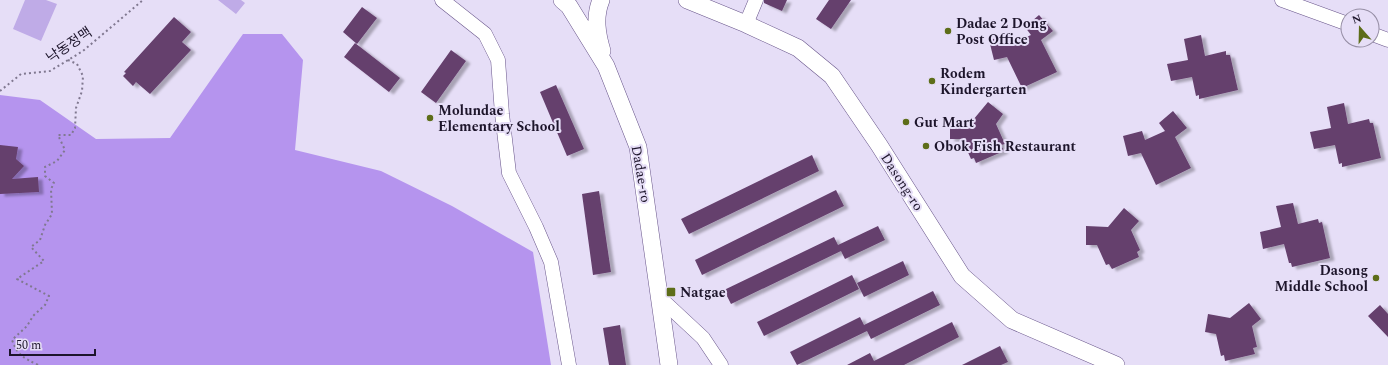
<svg xmlns="http://www.w3.org/2000/svg" width="1388" height="365" viewBox="0 0 1388 365" font-family="Spectral,'Noto Sans KR',serif">
<defs>
<filter id="shadow"><feDropShadow dx="4.5" dy="2.5" stdDeviation="1" flood-color="#0004"/></filter>
</defs>
<rect width="100%" height="100%" fill="#e6def7"/>
<path fill="#bfabe7" d="M25,0H46L57,4L41,41L13,29Z
M218,0H241L245,3L236,14Z"/>
<path fill="#b594ee" d="M243,34H282L303,60L295,150L381,171L452,206L533,252L551,365H0V95L40,100L96,139L170,138Z"/>
<path fill="#653f6d" filter="url(#shadow)" d="M764,0H787L782,11L764,3Z
M829,0H851L831,29L816,19Z
M362,7L377,18L357,44L343,32Z
M1039,15L1053,31L1041,40L1057,72L1022,88L1007,57L994,60L989,40L1009,35L1011,44L1031,35L1025,27Z
M174,17L191,32L182,42L191,50L150,94L136,82L133,86L123,76L126,73L124,72Z
M1201,35L1205,56L1226,51V55H1230L1238,90L1199,99V95L1196,96L1192,77L1171,81L1167,64L1188,60L1184,39Z
M355,43L400,78L389,92L344,57Z
M451,50L466,61L436,103L421,92Z
M556,85L584,149L567,156L540,92Z
M988,102L1003,114L996,124L1005,144L1001,145L1004,151L976,163L974,158L971,159L962,139H950V120H973Z
M1344,103L1348,124L1369,119L1370,123H1373L1381,158L1342,167V163L1339,164L1335,145L1314,149L1310,132L1331,128L1327,107Z
M1173,111L1187,128L1175,137L1191,168L1156,185L1141,153L1128,156L1123,136L1142,131L1145,140L1165,131L1159,123Z
M0,145L18,147L16,159L24,166L12,179L38,177L39,192L0,194Z
M812,155L819,171L689,234L681,219Z
M836,190L844,206L702,275L695,260Z
M599,191L611,272L593,275L582,194Z
M1293,203L1298,224L1318,219L1319,223L1322,222L1330,258L1292,267L1291,263H1289L1284,244L1263,249L1260,232L1281,227L1276,206Z
M1124,208L1139,221L1131,230L1140,250L1137,252L1139,257L1112,269L1109,264L1106,265L1097,245H1086V226L1108,227Z
M878,226L885,240L845,259L838,245Z
M834,237L841,251L731,304L724,290Z
M903,261L909,275L864,297L857,283Z
M852,275L859,289L764,336L757,322Z
M933,291L940,305L871,339L864,325Z
M1249,303L1261,319L1252,326L1257,347L1253,348L1255,354L1225,361L1224,355L1221,356L1216,334L1205,332L1208,314L1230,318Z
M1380,305L1388,314V337L1368,316Z
M860,317L867,331L797,365L790,352Z
M952,322L959,337L904,365H847L870,353L874,361Z
M620,325L626,365H609L603,328Z
M1000,346L1008,362L1001,365H962Z"/>
<g fill="none" stroke-linecap="round" stroke-linejoin="round">
<defs>
<path id="minor" d="M442,0L485,34L498,60L502,114L509,173L536,227L551,262L569,365
M1282,0L1348,24
M746,24L756,0
M1372,34L1388,40
M660,298L703,338L721,365"/>
<path id="major" d="M562,0L569,6L606,66L638,147L669,365
M601,0C594,17 597,34 602,51
M687,0L746,24L798,48L832,76L879,145L962,276L1012,320L1116,365"/>
</defs>
<use href="#minor" stroke="#68558a" stroke-width="15"/>
<use href="#major" stroke="#68558a" stroke-width="18"/>
<path stroke="#807890" stroke-width="2" stroke-dasharray="2 3" stroke-linecap="butt" d="M0,91L21,74L50,71L83,51L143,0
M38,365C24,358 18,356 12,340L27,326L33,316L45,305L49,296L17,279L44,261L31,247L40,240L45,225L52,214L51,189L54,183L45,176V167L57,161L65,150L58,135H71L75,128L76,108L82,91L83,76L77,64L68,60"/>
<use href="#minor" stroke="#fff" stroke-width="14"/>
<use href="#major" stroke="#fff" stroke-width="17"/>
</g>
<g fill="#5d6d19" stroke="#e6def7" stroke-width="1.5">
<circle cx="948" cy="31" r="4"/>
<circle cx="932" cy="81" r="4"/>
<circle cx="430" cy="118" r="4"/>
<circle cx="906" cy="122" r="4"/>
<circle cx="926" cy="146" r="4"/>
<circle cx="1376" cy="278" r="4"/>
<rect x="666" y="287" width="10" height="10" rx="2"/>
</g>
<g text-anchor="middle" dominant-baseline="central" stroke-width="4" stroke-linejoin="round" paint-order="stroke">
<g font-size="14" font-weight="bold" fill="#1d152b" stroke="#e6def7" text-anchor="start">
<text x="956" y="23">Dadae 2 Dong<tspan x="956" dy="16">Post Office</tspan></text>
<text x="940" y="73">Rodem<tspan x="940" dy="16">Kindergarten</tspan></text>
<text x="438" y="110">Molundae<tspan x="438" dy="16">Elementary School</tspan></text>
<text x="914" y="122">Gut Mart</text>
<text x="934" y="146">Obok Fish Restaurant</text>
<text x="1368" y="270" text-anchor="end">Dasong<tspan x="1368" dy="16">Middle School</tspan></text>
<text x="680" y="292">Natgae</text>
</g>
<g font-size="14" fill="#1d152b" stroke="#e6def7">
<text transform="translate(69 45) rotate(-34)">낙동정맥</text>
<text transform="translate(641 174) rotate(80)">Dadae-ro</text>
<text transform="translate(902 182) rotate(57)">Dasong-ro</text>
</g>
</g>
<g transform="translate(1360 28) rotate(340)"><circle r="19" fill="#e6def7" stroke="#968ea5"/>
<path d="M0-3L7 15L0 10L-7 15Z" fill="#5d6d19"/>
<text y="-6" font-size="11" font-weight="bold" text-anchor="middle" fill="#1d152b">N</text>
</g>
<path d="M10 349v6h85v-6" fill="none" stroke="#1d152b" stroke-width="2"/>
<text x="16" y="349" font-size="12" fill="#1d152b" stroke="#e6def7" stroke-width="3" paint-order="stroke">50 m</text>
</svg>
